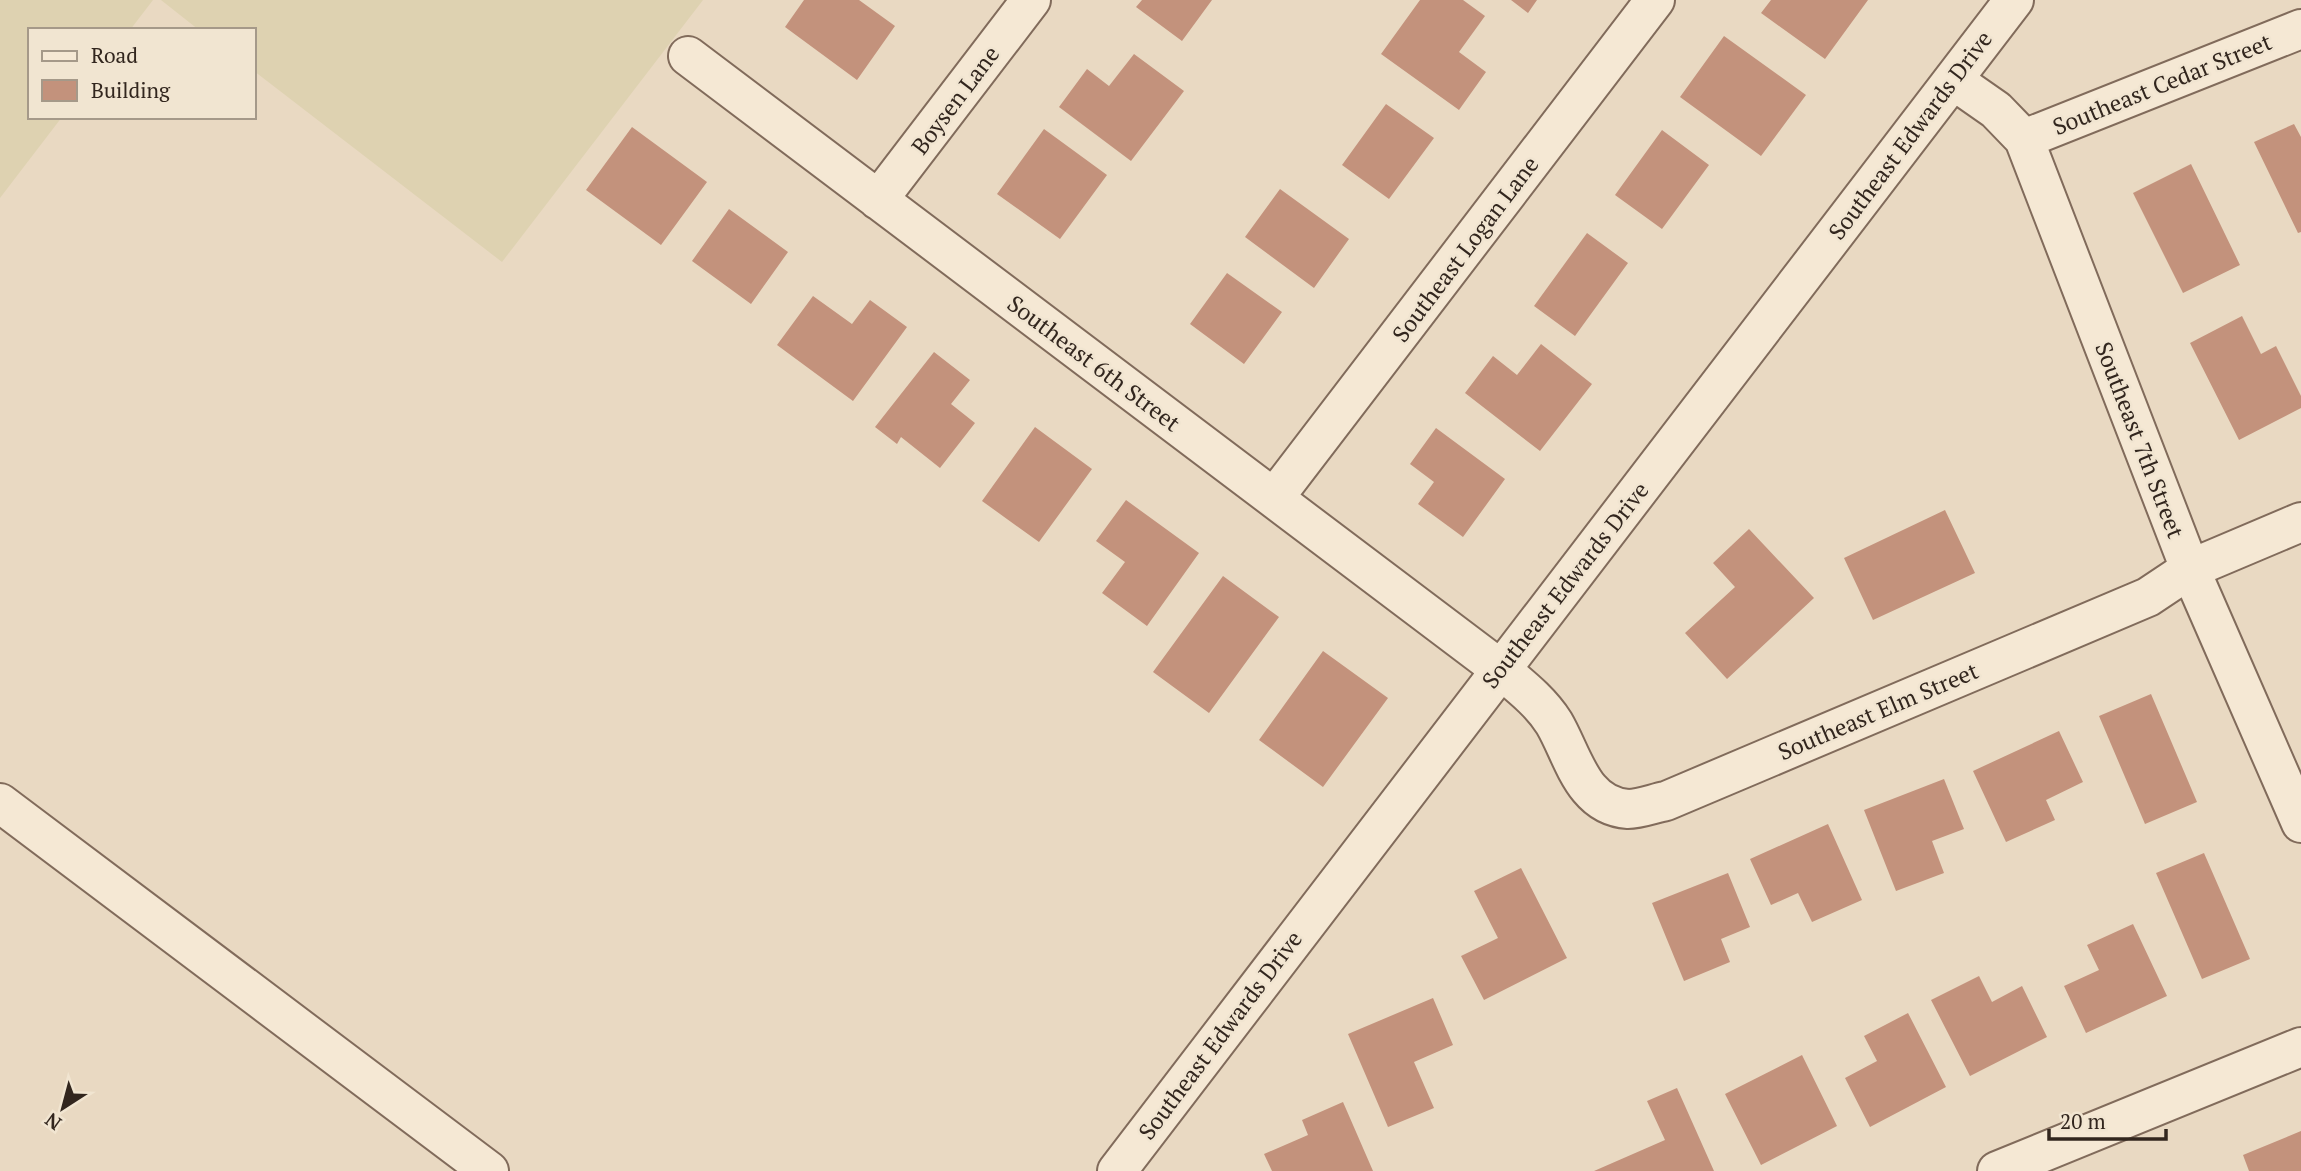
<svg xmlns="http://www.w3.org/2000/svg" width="2301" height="1171" viewBox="0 0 2301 1171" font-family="'PT Serif',serif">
<rect width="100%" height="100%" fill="#e9d9c2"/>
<path fill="#ded2b1" d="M0,0H153L130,30H30V117H62L0,198Z
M161,0H703L502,262L254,71V30H199Z"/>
<path fill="#c3927c" d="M804,0H859L895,26L857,80L785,27Z
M1142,0H1212L1182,41L1136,7Z
M1420,0H1463L1485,16L1459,52L1486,72L1459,110L1381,54Z
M1511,0H1537L1528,13Z
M1771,0H1868L1825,59L1761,13Z
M1724,36L1806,95L1761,156L1680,97Z
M1134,54L1184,91L1131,161L1059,107L1087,69L1109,86Z
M1386,104L1434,138L1389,199L1342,165Z
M2294,124L2301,137V232L2298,233L2254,142Z
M632,127L707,182L661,245L586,190Z
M1044,129L1107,175L1060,239L997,194Z
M1662,130L1709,165L1662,229L1615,195Z
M2191,164L2240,265L2183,293L2133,193Z
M1280,189L1349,239L1314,288L1245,237Z
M729,209L788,252L751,304L692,261Z
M1587,233L1628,263L1575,336L1534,306Z
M1227,273L1282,312L1244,364L1190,324Z
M813,296L852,324L870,300L907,327L853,401L777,345Z
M2242,316L2261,354L2276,346L2301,396V408L2239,440L2190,343Z
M1541,344L1592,384L1540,451L1465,393L1493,356L1517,375Z
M934,352L970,380L951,404L975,423L940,468L901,437L897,444L875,427Z
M1035,427L1092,469L1039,542L982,501Z
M1436,428L1505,479L1463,537L1418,504L1434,482L1410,464Z
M1126,500L1199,553L1147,626L1102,593L1125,562L1096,541Z
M1945,510L1975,573L1873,620L1844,558Z
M1749,529L1814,598L1727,679L1685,633L1735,587L1713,563Z
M1223,576L1279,617L1209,713L1153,672Z
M1323,651L1388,698L1323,787L1259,740Z
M2151,694L2197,802L2145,824L2099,716Z
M2059,731L2083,782L2046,800L2055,820L2006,842L1973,771Z
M1944,779L1964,829L1932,841L1944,873L1896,891L1864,810Z
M1828,824L1862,900L1812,922L1798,893L1771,905L1750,859Z
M2204,853L2250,959L2202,979L2156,873Z
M1521,868L1567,958L1484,1000L1461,956L1498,938L1474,891Z
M1728,873L1750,927L1721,939L1730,962L1684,981L1652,903Z
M2133,924L2167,996L2086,1033L2064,986L2099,970L2087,945Z
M1979,976L1992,1002L2022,986L2047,1037L1970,1076L1931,1000Z
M1433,998L1453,1045L1414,1062L1434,1108L1388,1127L1348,1034Z
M1908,1013L1946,1087L1870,1127L1845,1078L1877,1061L1864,1036Z
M1802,1055L1837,1126L1761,1165L1725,1094Z
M1677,1088L1714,1171H1594L1665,1140L1647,1101Z
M1343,1102L1373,1171H1272L1264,1154L1308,1135L1302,1120Z
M2301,1131V1171H2249L2243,1155Z"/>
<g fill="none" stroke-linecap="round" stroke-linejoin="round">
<defs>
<path id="minor" d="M688,56L1500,669C1520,686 1540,701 1554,723C1573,755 1582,806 1628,809C1640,809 1655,803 1666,801L2148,597L2190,569L2301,522
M1953,80L1996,110L2024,139L2190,569L2301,823
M2024,139L2301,29
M878,200L1031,0
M1274,498L1655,0
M0,803L489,1171
M1117,1171L2014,0
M1997,1171L2301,1047"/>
</defs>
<use href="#minor" stroke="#816b5b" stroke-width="42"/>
<use href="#minor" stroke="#f5e8d4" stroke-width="38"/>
</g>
<g text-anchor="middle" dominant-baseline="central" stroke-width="5" stroke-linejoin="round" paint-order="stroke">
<g font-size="23" fill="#32261e" stroke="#f1e5d1">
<text transform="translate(2162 84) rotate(-22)">Southeast Cedar Street</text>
<text transform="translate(955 100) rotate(-53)">Boysen Lane</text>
<text transform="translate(1910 135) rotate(-53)">Southeast Edwards Drive</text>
<text transform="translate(1465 249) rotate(-53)">Southeast Logan Lane</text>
<text transform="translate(1094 363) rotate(37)">Southeast 6th Street</text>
<text transform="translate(2140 440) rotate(69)">Southeast 7th Street</text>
<text transform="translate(1565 585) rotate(-52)">Southeast Edwards Drive</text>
<text transform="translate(1878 711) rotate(-23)">Southeast Elm Street</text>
<text transform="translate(1220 1035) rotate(-53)">Southeast Edwards Drive</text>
</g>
</g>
<rect x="28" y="28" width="228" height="91" fill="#f1e5d1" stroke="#a59989" stroke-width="2"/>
<rect x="42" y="51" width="35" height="10" fill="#f5e8d4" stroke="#a59989" stroke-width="2"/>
<text x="91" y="63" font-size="21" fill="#32261e">Road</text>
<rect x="42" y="80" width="35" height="21" fill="#c3927c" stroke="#a59989" stroke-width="2"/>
<text x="91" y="98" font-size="21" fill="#32261e">Building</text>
<g transform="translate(63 1108) rotate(216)" stroke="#f1e5d1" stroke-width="5" paint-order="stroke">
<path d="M0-5L12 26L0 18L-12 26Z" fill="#32261e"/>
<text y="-10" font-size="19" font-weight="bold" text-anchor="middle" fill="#32261e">N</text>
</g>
<path d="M2049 1129v10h117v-10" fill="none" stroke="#32261e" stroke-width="3.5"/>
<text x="2060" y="1129" font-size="21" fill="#32261e" stroke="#f1e5d1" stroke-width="5" paint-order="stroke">20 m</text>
</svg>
